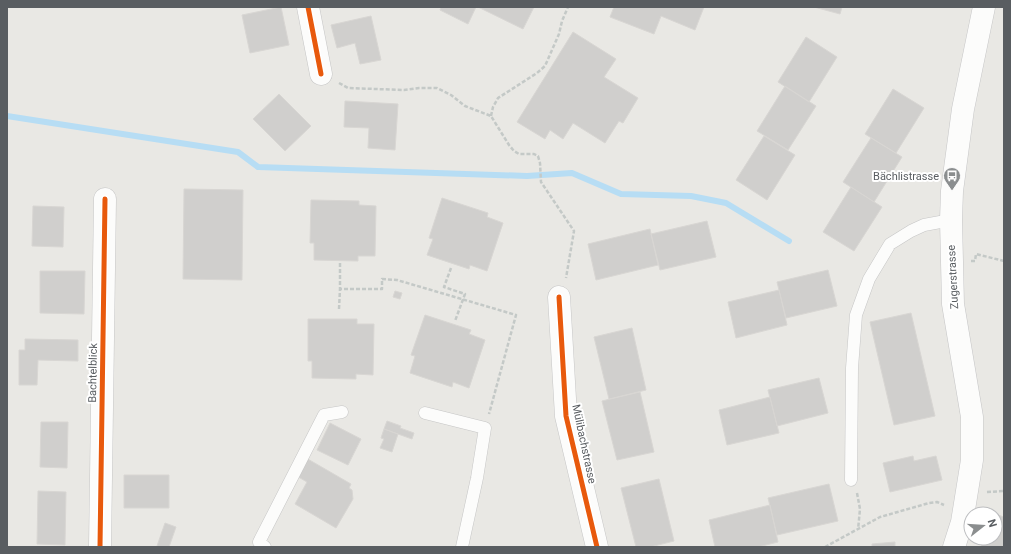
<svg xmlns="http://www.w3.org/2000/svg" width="1011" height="554" viewBox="0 0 1011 554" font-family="Roboto,sans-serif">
<rect width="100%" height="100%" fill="#e9e8e4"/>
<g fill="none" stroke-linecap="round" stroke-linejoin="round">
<path stroke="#b7ddf4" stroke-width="6" d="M7,116L238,152L258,167L527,176L572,173L621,194L691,196L726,203L789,241"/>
</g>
<path fill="#d0cfcd" stroke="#d8d6d3" d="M281,7L289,45L250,53L242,15Z
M441,7H476L468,24L440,10Z
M478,7H534L523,29Z
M614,7H704L695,30L661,16L654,34L610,17Z
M814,7H842L840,14Z
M371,16L381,60L360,64L355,43L337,48L331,25Z
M573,32L616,59L604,77L638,98L623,123L619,121L605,143L573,123L563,139L550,130L545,139L517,122Z
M806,37L837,57L809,102L778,82Z
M785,86L816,106L788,150L757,131Z
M893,89L924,108L896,153L865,134Z
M279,94L311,126L285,151L253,119Z
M345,101L398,104L395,150L368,148L369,128L344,127Z
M764,136L795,155L767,200L736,180Z
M871,138L902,157L874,202L843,182Z
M851,187L882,207L854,251L823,232Z
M184,189L243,190L242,280L183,279Z
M442,198L488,213L487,217L503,223L487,271L470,265L469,269L427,255L433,239L429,238Z
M311,200L359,201V205L376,206L375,256H358V261L314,260V243H310Z
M33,206L64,207L63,247L32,246Z
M707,221L716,257L660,270L651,234Z
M650,229L658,265L596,280L588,244Z
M828,270L837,306L786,318L777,282Z
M40,271H85L84,314L40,313Z
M779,290L787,325L736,338L728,302Z
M395,291L402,293L400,299L393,297Z
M911,313L935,416L894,425L870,322Z
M425,315L471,330L469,334L485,340L469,388L453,382L452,387L410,373L415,356L411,355Z
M308,319H357V324H374L373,375L356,374V379L312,378V361H308Z
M632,328L646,390L609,399L594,337Z
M25,339L78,340V361L38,360L37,385H19V350H25Z
M819,378L828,413L777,426L768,390Z
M640,392L654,452L617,460L602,401Z
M770,397L779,433L727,445L719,410Z
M387,421L401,426L400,428L414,433L412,439L384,429Z
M41,422H68L67,468L40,467Z
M330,423L361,439L348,465L317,450Z
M384,429L398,434L392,452L380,448L384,439L381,438Z
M913,456L914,461L936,456L942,480L890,492L883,463Z
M306,458L351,484L349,488L352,490L353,499L336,528L295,504L307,482L295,475Z
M124,475H169V508H124Z
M659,479L674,541L650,547H636L621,488Z
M829,484L838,521L777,535L768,498Z
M38,491L66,492L65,545L37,544Z
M770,505L778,542L758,547H715L709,520Z
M995,514L1004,517V547H981L985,538H995Z
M165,523L176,527L169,547H159L157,546Z
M895,542V547H872V544Z"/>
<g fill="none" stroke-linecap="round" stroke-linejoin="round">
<defs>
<path id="service" d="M425,413L485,428L477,478L462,547
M851,480L852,368L856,315L869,279L890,244L911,231L924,225L951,220
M265,547L259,542L324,415L342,412"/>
<path id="minor" d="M308,7L321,74
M559,297L566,416L597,547
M100,547L105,199"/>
<path id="secondary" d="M954,547L962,522L972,460V417L953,304L951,220L952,191L963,109L984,7"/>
</defs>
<use href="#service" stroke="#c6c6c6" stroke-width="13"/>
<use href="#minor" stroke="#c6c6c6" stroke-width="23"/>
<use href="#secondary" stroke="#c5c5c6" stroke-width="23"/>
<path stroke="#c4c9c7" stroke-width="2.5" stroke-dasharray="4 2" stroke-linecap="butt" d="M339,83L348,88L404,90L419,88H437L451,95L465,106L491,116L509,145L514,151L519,154H534L538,156L540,163L541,182L574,231L566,278
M491,116L493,107L498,98L537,73L545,66L559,34L562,21L568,7
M971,261H975L976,254L1004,261
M340,263V289
M451,268L444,287L465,294L455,321
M339,309L340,289H382V279L397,280L516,315L489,414
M987,492L1004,491
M857,493L860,509L858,530
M825,547L880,517L929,503L937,502L944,505"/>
<use href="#service" stroke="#fcfcfb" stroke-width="12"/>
<use href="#minor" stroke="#fcfcfb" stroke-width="22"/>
<use href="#secondary" stroke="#fcfcfb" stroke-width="22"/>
<defs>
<path id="cycleway" d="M308,7L321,74
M559,297L566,416L597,547
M100,547L105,199"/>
</defs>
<use href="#cycleway" stroke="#fff" stroke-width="8"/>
<use href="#cycleway" stroke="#e8590c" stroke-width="5"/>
</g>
<defs>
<symbol id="bus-pin" viewBox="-11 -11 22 30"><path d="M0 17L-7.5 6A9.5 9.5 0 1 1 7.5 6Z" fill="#8b8e8f" stroke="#fff"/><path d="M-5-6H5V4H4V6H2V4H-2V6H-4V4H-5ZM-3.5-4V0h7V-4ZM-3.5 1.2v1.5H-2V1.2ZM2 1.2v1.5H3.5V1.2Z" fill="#fff"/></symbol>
</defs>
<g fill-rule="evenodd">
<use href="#bus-pin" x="942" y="166" width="20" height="27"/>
</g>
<g text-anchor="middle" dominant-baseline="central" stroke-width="4" stroke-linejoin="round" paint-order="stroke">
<g font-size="11" fill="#595d61" stroke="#fff" text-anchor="end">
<text x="939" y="176">Bächlistrasse</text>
</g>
<g font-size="11" fill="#595d61" stroke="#fff">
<text transform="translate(953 277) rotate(-93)">Zugerstrasse</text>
<text transform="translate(93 373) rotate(-89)">Bachtelblick</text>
<text transform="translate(584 444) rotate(78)">Mülibachstrasse</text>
</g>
</g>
<rect width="1011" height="554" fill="none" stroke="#595d61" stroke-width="16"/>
<g transform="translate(983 526) rotate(73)"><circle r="19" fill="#ffffff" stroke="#bdbec0"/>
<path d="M0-3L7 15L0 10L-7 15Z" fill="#8b8e8f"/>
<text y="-6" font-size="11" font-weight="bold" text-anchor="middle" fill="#595d61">N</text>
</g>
</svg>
